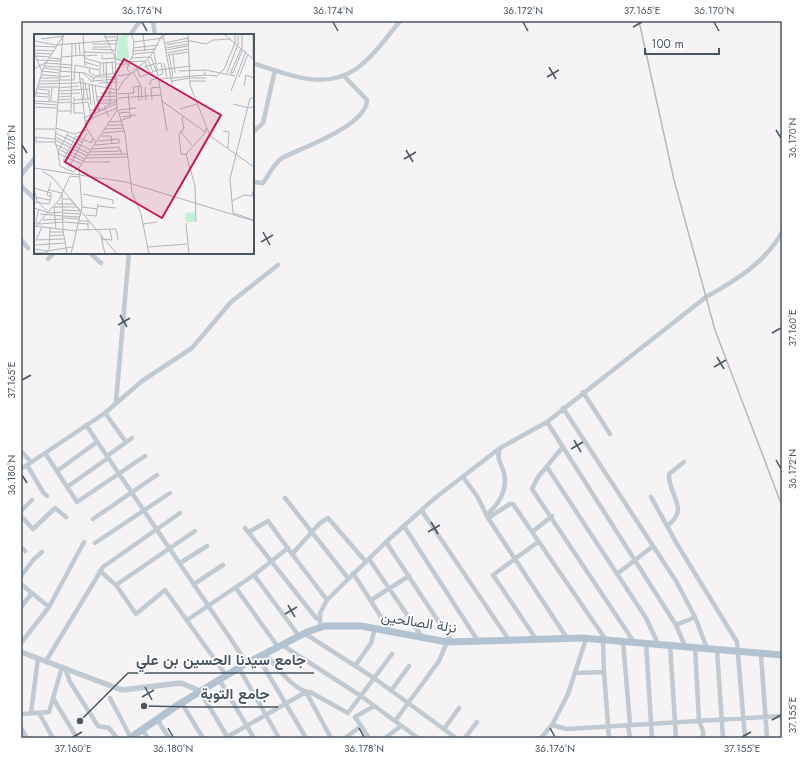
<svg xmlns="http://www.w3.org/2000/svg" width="803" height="759" viewBox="0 0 803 759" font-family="Jost,Vazirmatn,sans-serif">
<rect width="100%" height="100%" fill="#f5f3f3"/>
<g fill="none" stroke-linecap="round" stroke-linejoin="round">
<path stroke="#c1cad2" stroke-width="4.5" d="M153,21L155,35
M130,35L140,21
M159,35H162
M253,63C286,74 324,91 356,69C373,57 387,37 400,21
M253,132L263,123L275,70
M21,175L35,158
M253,182L263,183C269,175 275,161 284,157C304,147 367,125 367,100L344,76
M21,186L35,199
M21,240L28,248
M90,253L101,263
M48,259L54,253
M583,392L610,434
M116,402L129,253
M563,408L676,581L695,617L707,648
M105,413L126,442
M547,422L676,625L685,646
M86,425L247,663
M562,448L538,477L532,489L634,642
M21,451L31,462
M45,453L77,502L145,456
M107,456L132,438
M27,465L43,492L47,496
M547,467L646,618L658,644
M21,469L105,413L142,381L192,348L231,302L278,265
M57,471L97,442
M463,477L477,496L487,516
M67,487L108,458
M651,497L677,544L737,642L745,738
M285,498L348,578
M21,511L32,500
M422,511L509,640
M486,515C499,505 508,489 504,473C501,462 496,459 500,448
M21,516L33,529L55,508L66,517
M93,519L157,475
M404,526L478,641
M667,526C691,508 668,496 669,474L684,462
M245,528L316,618L320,620
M249,532L268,521L292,554
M532,532L552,516
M386,542L452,642
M95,543L170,493
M21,547L25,551
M369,559L423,638
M180,563L207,546
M100,571L116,585L136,614L165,590L226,675
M353,573L390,631
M617,574L652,547
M254,575L299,636
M21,576L34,559L42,552
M21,584L49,607L21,643
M194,584L223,565
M116,585L195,531
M236,588L278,647
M327,600L292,554L320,523L328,518L366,562
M371,600L409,576
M21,607L32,593
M49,607L84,542
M187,620L254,575L288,548
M676,625L695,617
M320,627V613L327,600L386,542L435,498L500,448L547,422L706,297C735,281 766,262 782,232
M304,633L374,678L456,738
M567,638L488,518L510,504H513L606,640
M536,639L493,575L538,542
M603,640L604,672
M623,641L630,724
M646,643L652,738
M670,644L676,738
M282,645L361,696L418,738
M695,647L699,721L703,731V738
M717,650L723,738
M265,654C274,664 296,693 310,692L348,713L392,654
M761,655L767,738
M258,657L306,738
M46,661L103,567L180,513
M355,666L371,643L375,628
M65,668L70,682L98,726L109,728L117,738
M239,668L279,738
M575,673L604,672L609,738
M219,679L254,738
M200,691L228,738
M391,691L409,666
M53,698L77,738
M110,698L131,738
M181,702L203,738
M31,713L38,658
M39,713L53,738
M21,714L49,712L62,667
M157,719L169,738
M395,721L439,661L447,642
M552,725L567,729L782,716
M628,725L630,738
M21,728L27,738
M142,729L148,738
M444,729L459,708
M227,737L306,692L331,738
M345,738L361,726
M369,738L355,717L374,706
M385,738L401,726
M465,738L477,722
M541,738L552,725L568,694L586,639"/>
<path stroke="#c1cad2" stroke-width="5.5" d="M21,652L122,690L181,683L200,691"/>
<path stroke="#b3c2d1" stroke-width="7" d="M130,738L178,705L245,664L307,632L325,626H361L447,642L582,638L782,655"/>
<path stroke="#b5b8bd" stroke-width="1.5" d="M639,21L674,180L715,330L782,506"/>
</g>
<path fill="none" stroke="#4a5661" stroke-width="1.5" d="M142,22L147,31M333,22L338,31M523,22L528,31M714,22L719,31M633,27L642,22M549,67L556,79M547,77L559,70M776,130L781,138M22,145L27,153M406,150L413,162M404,159L416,152M263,232L270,245M261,242L273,235M120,315L127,327M118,325L130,318M772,333L781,328M717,357L724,369M714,367L726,360M22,380L31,375M574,440L581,452M571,449L583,442M776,460L781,469M22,475L27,483M431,522L438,534M428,532L440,525M288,605L295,617M285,614L297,607M145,687L152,700M142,697L154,690M772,720L781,715M168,728L173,737M359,728L364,737M550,728L555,737M73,737L82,732M742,737L751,732"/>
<g text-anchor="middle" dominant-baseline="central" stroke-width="3.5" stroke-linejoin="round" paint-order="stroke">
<g font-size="14" fill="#4a5661" stroke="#fff">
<text transform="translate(419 622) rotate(9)">نزلة الصالحين</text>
</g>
</g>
<g transform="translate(34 34)">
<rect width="220" height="220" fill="#f5f3f3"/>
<path d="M161,178V188H152L151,179Z" fill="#c3f1d5"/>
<path d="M89,0H97L93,4L95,22L93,28L82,25L85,3Z" fill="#c3f1d5"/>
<path fill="none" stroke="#b1b4b9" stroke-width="1" d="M29,0L21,108L25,120L47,130M49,0L51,32M70,0L81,23M97,0L100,7L99,20L93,35L97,40M109,0L111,17M133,0L129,2L138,50M154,0L156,51L176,102L220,133M190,0L220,26M219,0V25M70,3H83M7,5L30,2M0,7L22,11L84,6M45,8L46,21M100,8L129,4M41,9L42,21M131,9L154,4L156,7L172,10L179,6L197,5M58,10H82M132,11L154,7M0,12L22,13M59,13H75M99,14L124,11M132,14L154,10M58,15L81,16M0,16L20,17M132,16L154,12M98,17L122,15M0,18L8,38M49,18L78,19M0,19L18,20M133,19L154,15M99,20L120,18L133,97M68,21V25L81,24M134,21L155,18M135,21L139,43M139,21L141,39M1,22L16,23M50,22L63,21M28,23L50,21M117,23L122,37M16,24L28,25M50,24L68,29L82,28M97,24L116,23M81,25L93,28L111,27M3,26L27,27M114,26L119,38M50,28L64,32M66,28V41M78,28L79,40M111,28L116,39M12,29L38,31M69,29L70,41M72,29L73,55M130,29L133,44M82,30H95M123,30L127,29L129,40L125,41M41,31L65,36M10,32L38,34M110,33L123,29M9,34L26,36M56,34L55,38L61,42L82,39M0,35L13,28M103,35L106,43L124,36M124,36L157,32M8,37L25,39M25,37L51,39L60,44M145,37L172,36L201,42M45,38L52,93L62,109M99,38L107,52L108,66M49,39L58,48L61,43H82M193,39L204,10V0M197,39H199L209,15M196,40L208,13V0M7,41L25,42M171,41L183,42L190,35L201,9V0M83,42L97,40M24,43L36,42M205,43L214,20M6,44H24M157,44H172M45,45H49L50,65M126,45L171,41V37M24,46H40L41,31M6,47H24M59,47L83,45M138,47L156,44M156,47H172M44,48L84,56L90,46L116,23L129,0M51,49L54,65M65,49L84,48M4,50L44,49M55,50L57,71M58,51L62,80M116,51L117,46L125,44M61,52L65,78M210,52L212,41L220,44M3,53H24M104,53L105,67M111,53L112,66M24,54L45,52M3,55L15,56V67M25,57L55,55M197,57L212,17M2,59L14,60M67,59H83M94,59L96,77M24,60L46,59M84,60L100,59L99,53L107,52M1,62L14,63M24,63L37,62M40,63V79H49M63,63L83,62M0,64L10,32L29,2M84,64L127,61M220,64H216L196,145L199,179L220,186M24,66L36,65M40,66L56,65M63,66H84M118,66L117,54L126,53M0,67L23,68M17,67L18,53M128,67L171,98M0,69L23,71M23,69L37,68M63,69H76V56M37,70L54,68L57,82M199,70L215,74L220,72M0,73L23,74M146,75L163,70M56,76L69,75M84,76L91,100L98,158L107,180L115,220M85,76L102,74M23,77H37M86,79L95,78L97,83L88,86M37,80L38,9M150,82L148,85L150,94L145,101L147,120H152M75,83L70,73L83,67M88,83L102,81M50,84L82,70M51,87L83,74M76,88L88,87M73,91H89M22,94L40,100L53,96M0,95H21M71,95L90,94M146,97L158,111M189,97L195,98L194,114M21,99L57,116M34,99L24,118L26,132L39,138L45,133M69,99L91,97M33,101L48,108M67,102H77L78,110M0,103L21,105M21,103L54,119M2,104V108H21M21,106L53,122M21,110L51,125M61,111L85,109V105L64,107M58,115L85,113L88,120M26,116L51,128H76M56,118L87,117M54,121L93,120M52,124L94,123M29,127L42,102L57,109L59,105M29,127L42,133M35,133L53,99M0,134L92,148L220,187M8,137L18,143L83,220M0,154L17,159V163M0,155L3,167L12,176M15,156L28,159L29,196L33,220M49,160L79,166V170M0,163L16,166M29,165H36L46,177M198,167L210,161L218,162L220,154M0,168L15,170L17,163L13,161L17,148M23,170H40M64,172L82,174M29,173H43M48,173L64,175M0,174L16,179M29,176L46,177M15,179L29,178M29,179L47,180M6,180L29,182M52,181L62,182L64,170M29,182L46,183M29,184L45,185M9,186L29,185M2,187L5,175M45,187H54V196M30,188L54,190M162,188L161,152L152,120L171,99L172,94M152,189L155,220M109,190L123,188M0,192L42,197M0,192L2,188L5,190L30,188M2,192L25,166L36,142L45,143M22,195L20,173H29M42,196L82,195L84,206M15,198H29M15,202L29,201M67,202L71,220M67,205L78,206L76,196M2,206L30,205M2,206L8,193M1,211L31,209M114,213L153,210M0,215L14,217M15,216L16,193M0,219H13M13,220V217L38,213M37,220L48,173L45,134L83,76L81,19L84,0"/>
<path fill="#c2185b" fill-opacity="0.15" stroke="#c2185b" stroke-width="2" d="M90,25L187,81L128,184L31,128Z"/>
<rect width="220" height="220" fill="none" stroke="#4a5661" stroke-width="2"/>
</g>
<path fill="none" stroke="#4a5661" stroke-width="1.5" d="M80 721L128 673H314M144 706L193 707H278"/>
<g fill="#4a5661" stroke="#fff" stroke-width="1.5">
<circle cx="80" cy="721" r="4"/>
<circle cx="144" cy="706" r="4"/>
</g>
<g font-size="15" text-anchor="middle" font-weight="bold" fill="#4a5661" stroke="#fff" stroke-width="3.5" stroke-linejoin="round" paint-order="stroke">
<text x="221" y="665">جامع سيدنا الحسين بن علي</text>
<text x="235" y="699">جامع التوبة</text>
</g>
<rect width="803" height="759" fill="none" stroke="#ffffff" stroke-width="44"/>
<path d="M645 48v6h74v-6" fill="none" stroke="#4a5661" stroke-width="2"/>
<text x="651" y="48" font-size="12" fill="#4a5661" stroke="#ffffff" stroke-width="3" paint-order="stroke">100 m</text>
<rect x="22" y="22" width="759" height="715" fill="none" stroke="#4a5661" stroke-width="1.5"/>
<g font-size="10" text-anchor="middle" fill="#4a5661">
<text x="142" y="14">36.176°N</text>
<text x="333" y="14">36.174°N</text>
<text x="523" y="14">36.172°N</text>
<text x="642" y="14">37.165°E</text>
<text x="714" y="14">36.170°N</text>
<text transform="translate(792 138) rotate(-90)" y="4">36.170°N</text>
<text transform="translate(11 145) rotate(-90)" y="4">36.178°N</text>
<text transform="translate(792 328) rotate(-90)" y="4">37.160°E</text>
<text transform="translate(11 380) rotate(-90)" y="4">37.165°E</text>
<text transform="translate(792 469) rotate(-90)" y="4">36.172°N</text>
<text transform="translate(11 475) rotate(-90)" y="4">36.180°N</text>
<text transform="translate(792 715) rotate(-90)" y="4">37.155°E</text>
<text x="73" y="752">37.160°E</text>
<text x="173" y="752">36.180°N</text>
<text x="364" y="752">36.178°N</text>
<text x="555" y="752">36.176°N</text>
<text x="742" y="752">37.155°E</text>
</g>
</svg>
